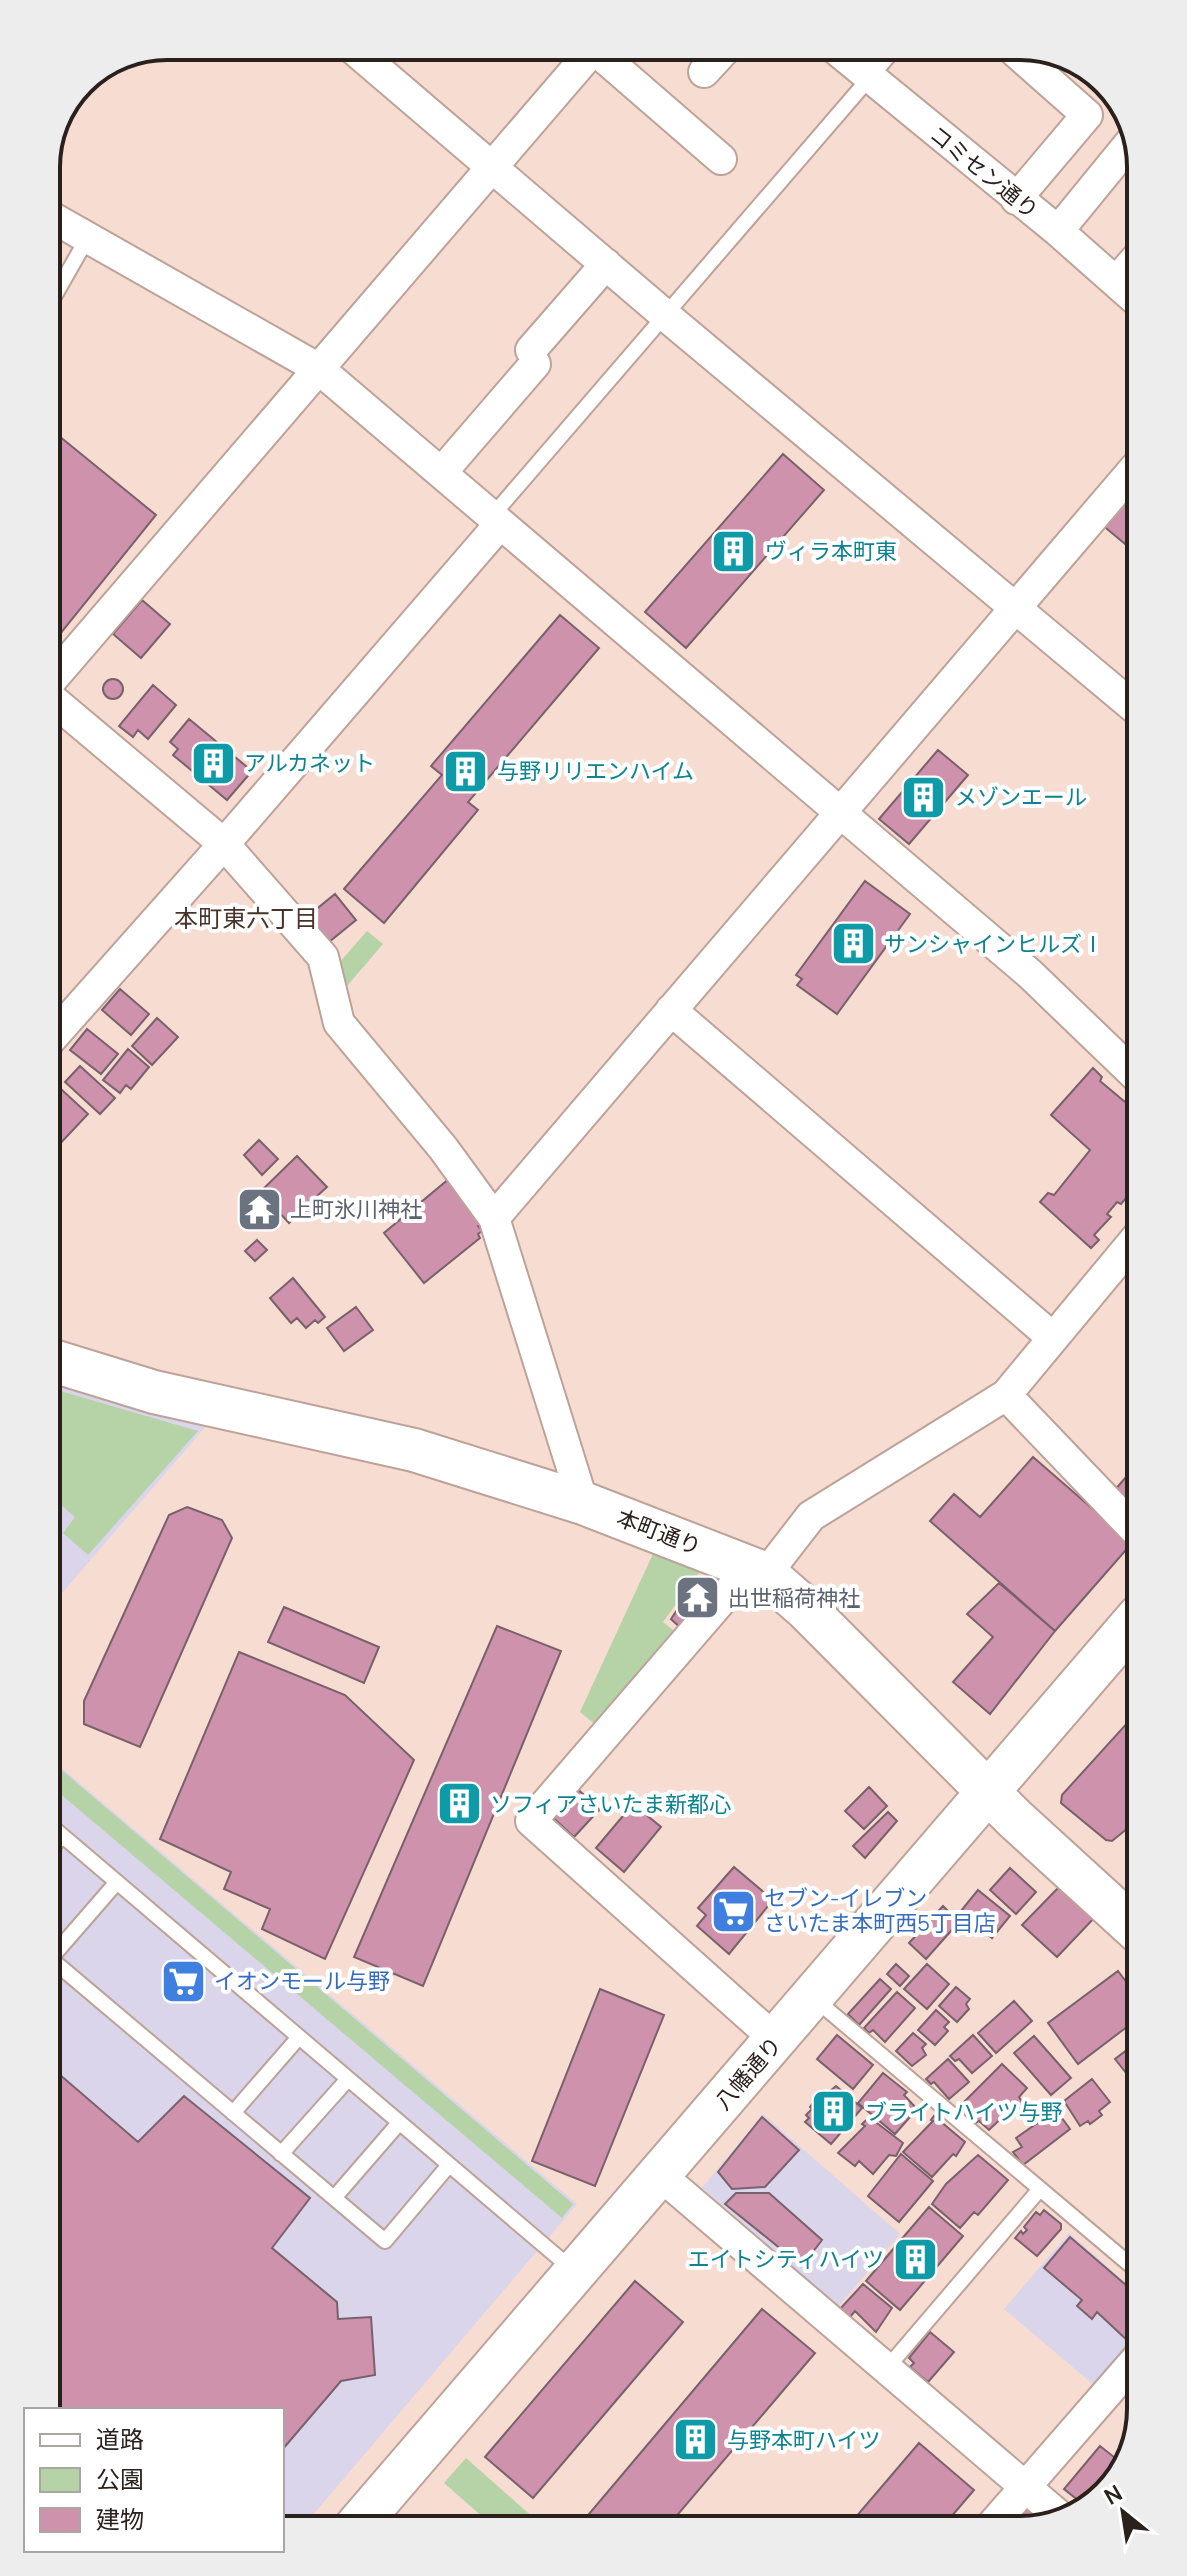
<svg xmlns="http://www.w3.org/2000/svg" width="1187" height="2576" viewBox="0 0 1187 2576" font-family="Manrope,'Noto Sans JP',sans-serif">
<rect width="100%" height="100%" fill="#f7dcd1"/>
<path fill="#dad5ea" d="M50,1378L207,1425L50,1607Z
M51,1759L577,2204L301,2529H282V2410H52Z
M763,2114L900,2234L839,2306L702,2188Z
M1069,2233L1141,2296V2332L1095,2386L1004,2309Z"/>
<path fill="#b5d3a6" d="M367,931L383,944L347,986L339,963Z
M50,1388L198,1431L88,1555L63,1533L75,1517L50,1496Z
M658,1543L707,1562L663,1622L682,1637L602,1730L580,1712Z
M51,1761L573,2204L562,2218L51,1786Z
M466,2458L544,2527H494L444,2483Z"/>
<path fill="#ce92ac" stroke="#79616b" stroke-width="2" d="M48,427L156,515L48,649L47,428Z
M783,454L824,490L686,648L645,612Z
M1124,497L1136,507V553L1101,524Z
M142,600L170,624L141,658L113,634Z
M560,615L599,648L468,802L478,810L384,923L344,889L442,775L431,766Z
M103 689a10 10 0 1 1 20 0a10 10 0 1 1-20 0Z
M153,685L176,705L148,739L138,730L133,737L119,726Z
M189,719L252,771L227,800L173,755L178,749L170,742Z
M938,750L968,775L909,844L879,819Z
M865,881L910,914L837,1014L797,985L802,979L796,975Z
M335,894L356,920L329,942L308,916Z
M120,989L149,1014L131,1035L102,1010Z
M157,1018L178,1037L152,1065L132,1046Z
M87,1029L118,1054L101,1074L70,1050Z
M128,1049L149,1067L131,1089L126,1085L120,1093L103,1080Z
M80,1066L115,1098L100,1114L65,1082Z
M1093,1068L1102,1077L1100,1081L1137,1112V1178L1135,1181L1137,1185L1121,1204L1117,1202L1107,1214L1111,1217L1094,1235L1099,1240L1091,1248L1040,1202L1048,1193L1054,1195L1090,1150L1051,1115Z
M49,1078L88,1114L56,1148L49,1140Z
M259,1140L278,1159L262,1175L244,1155Z
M297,1156L327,1187L316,1197L323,1204L306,1220L300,1212L289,1223L260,1192Z
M450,1178L484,1222L478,1226L482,1231L478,1234L480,1238L424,1283L384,1233Z
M257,1240L267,1250L255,1261L245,1251Z
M293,1278L325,1317L318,1323L315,1320L306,1328L297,1318L291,1323L270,1298Z
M356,1307L373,1330L344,1351L327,1328Z
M1033,1457L1132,1543L1055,1631L930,1521L954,1494L980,1517Z
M1138,1463V1512L1114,1491Z
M187,1507L222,1520L232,1538L140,1747L84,1724V1701L169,1515Z
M999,1583L1055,1631L990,1714L953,1682L993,1637L967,1614Z
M284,1607L379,1647L364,1683L268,1642Z
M677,1610L691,1621L683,1630L671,1619Z
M497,1626L561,1651L423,1986L354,1957Z
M239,1652L345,1695L414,1760L325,1959L262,1929L270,1909L224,1889L231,1872L160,1839Z
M1139,1710V1819L1112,1841L1106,1840L1061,1803L1062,1795Z
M574,1786L600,1809L574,1837L549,1814Z
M869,1787L887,1806L864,1829L845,1811Z
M633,1804L661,1827L624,1872L596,1848Z
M888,1812L897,1821L865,1858L853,1846Z
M734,1867L773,1900L729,1954L697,1926L706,1915L698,1908Z
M1010,1868L1036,1892L1016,1914L990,1890Z
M1061,1885L1096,1916L1057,1957L1022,1925Z
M978,1890L1010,1916L992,1938L960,1912Z
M943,1906L959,1922L926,1959L909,1943Z
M896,1964L909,1976L900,1986L887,1974Z
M927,1964L949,1984L927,2009L904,1989Z
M1118,1971L1140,2000V2017L1078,2064L1048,2023Z
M880,1979L891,1989L859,2025L848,2014Z
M956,1987L970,1999L966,2004L969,2009L957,2022L939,2006Z
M600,1989L664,2015L595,2186L532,2161Z
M897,1992L915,2008L885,2042L873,2030L869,2033L864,2028Z
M1014,2001L1032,2021L996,2053L978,2033Z
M936,2010L949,2022L944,2027L948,2031L935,2045L918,2030Z
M913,2033L926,2044L922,2048L926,2055L912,2066L896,2051Z
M837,2035L873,2065L853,2089L817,2059Z
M973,2035L992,2056L972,2073L959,2059L955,2061L950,2056Z
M1034,2036L1071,2078L1051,2095L1014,2053Z
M1140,2042V2087L1138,2088L1115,2059L1136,2043Z
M948,2059L969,2082L949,2099L934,2082L931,2084L926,2079Z
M1002,2064L1027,2088L1019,2097L1024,2104L1015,2112L1012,2108L989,2130L979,2121L976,2123L959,2107Z
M52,2068L138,2142L184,2096L310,2198L272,2248L337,2302L338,2319L371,2317L375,2375L341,2381L282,2450V2410H52Z
M883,2073L907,2092L904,2095L917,2109L895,2134L858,2103Z
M1092,2079L1110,2102L1099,2111L1102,2115L1090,2124L1088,2121L1080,2126L1064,2101Z
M836,2086L862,2108L831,2144L805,2122L809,2118L806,2115L812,2109L810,2107L820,2094L824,2096Z
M1056,2110L1070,2129L1023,2165L1013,2152L1022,2147L1016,2138Z
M934,2116L965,2142L956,2156L953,2154L932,2177L903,2152L933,2121L931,2120Z
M762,2117L799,2150L765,2187L732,2189L718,2172Z
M869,2117L903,2143L896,2156L889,2155L873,2174L859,2161L855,2166L838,2153L865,2126L862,2124Z
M901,2154L933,2181L899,2222L868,2196Z
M978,2155L1008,2180L978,2215L974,2212L960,2228L932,2204L946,2184Z
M736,2193H769L822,2240L802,2266L725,2204Z
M929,2207L963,2236L900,2310L866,2281Z
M1044,2210L1061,2224V2229L1037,2256L1015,2238L1021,2231L1023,2234L1027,2230L1024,2227L1036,2212L1040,2215Z
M1070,2237L1141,2298V2329L1129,2342L1097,2312L1092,2319L1077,2306L1082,2300L1044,2268Z
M635,2281L683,2322L533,2498L485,2457Z
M863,2284L892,2308L876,2332L855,2311L850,2317L840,2309Z
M762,2309L815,2353L668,2526L578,2527Z
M930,2332L954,2352L928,2382L910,2367L914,2363L909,2358Z
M919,2443L974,2490L945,2524L849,2525Z
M1100,2446L1124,2465L1120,2477L1084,2505L1064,2489Z
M1024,2503L1046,2524H1006Z"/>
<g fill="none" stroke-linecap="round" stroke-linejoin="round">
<defs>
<path id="lane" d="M47,309L88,237
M492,516L897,46
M51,1826L573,2270
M51,1849L62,1836
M51,1958L117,1882
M51,1959L385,2241L449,2165
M816,2000L1141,2274
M233,2113L299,2037
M281,2154L348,2079
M334,2198L399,2123
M887,2368L1040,2189"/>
<path id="street" d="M350,46L666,316L1136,709
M832,46L1058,231L1135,299
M1009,46L1087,115L1016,199
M594,49L721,159
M704,72L728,46
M46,214L319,369L1030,974L1137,1077
M1058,231L1134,138
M1116,282L1135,260
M531,350L606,264
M441,473L535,364
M48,684L596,46
M48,696L224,844L323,957L339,1023L443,1148L494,1218L583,1503
M671,1010L1053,1338
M49,1041L224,844L500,524
M494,1218L1135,468
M1006,1395L1138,1533
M750,1567L531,1821L776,2040
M766,1574L811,1516L1006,1395L1138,1236
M660,2175L1064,2520
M993,2524L1141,2354"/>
<path id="secondary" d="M50,1360L154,1392L414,1450L583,1503L766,1574L806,1609L1014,1818L1140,1933
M355,2528L1139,1616"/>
</defs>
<use href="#lane" stroke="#bca298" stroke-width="18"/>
<use href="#street" stroke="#bca298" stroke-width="34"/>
<use href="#secondary" stroke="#bca298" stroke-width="46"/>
<use href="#lane" stroke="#fff" stroke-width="14"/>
<use href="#street" stroke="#fff" stroke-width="30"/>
<use href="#secondary" stroke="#fff" stroke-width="42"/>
</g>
<defs>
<symbol id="building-square" viewBox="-11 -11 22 22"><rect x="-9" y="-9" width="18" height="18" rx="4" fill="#0f9aa8" stroke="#fff"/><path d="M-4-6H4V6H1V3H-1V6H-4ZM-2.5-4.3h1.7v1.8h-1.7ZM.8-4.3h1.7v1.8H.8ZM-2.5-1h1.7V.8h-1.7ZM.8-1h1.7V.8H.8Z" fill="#fff"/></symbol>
<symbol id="temple-square" viewBox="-11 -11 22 22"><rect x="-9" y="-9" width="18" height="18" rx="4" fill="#6b7280" stroke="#fff"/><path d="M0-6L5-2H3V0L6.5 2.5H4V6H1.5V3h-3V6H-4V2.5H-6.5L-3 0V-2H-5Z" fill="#fff"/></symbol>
<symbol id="supermarket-square" viewBox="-11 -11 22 22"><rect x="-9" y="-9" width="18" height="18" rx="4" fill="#3f7fe0" stroke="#fff"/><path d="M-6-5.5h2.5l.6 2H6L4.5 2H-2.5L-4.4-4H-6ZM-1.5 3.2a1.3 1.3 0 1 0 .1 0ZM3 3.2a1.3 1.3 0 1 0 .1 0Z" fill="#fff"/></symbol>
</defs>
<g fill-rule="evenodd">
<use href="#building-square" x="708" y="526" width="51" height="51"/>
<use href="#building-square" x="188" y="738" width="51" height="51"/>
<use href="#building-square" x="440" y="746" width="51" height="51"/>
<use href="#building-square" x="898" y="772" width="51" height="51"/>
<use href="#building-square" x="828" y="918" width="51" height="51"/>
<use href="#temple-square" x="234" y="1184" width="51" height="51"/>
<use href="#temple-square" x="672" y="1572" width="51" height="51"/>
<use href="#building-square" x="434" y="1778" width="51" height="51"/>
<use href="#supermarket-square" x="708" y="1886" width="51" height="51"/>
<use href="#supermarket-square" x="158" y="1956" width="51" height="51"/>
<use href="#building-square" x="808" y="2086" width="51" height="51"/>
<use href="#building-square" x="890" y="2234" width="51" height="51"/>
<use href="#building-square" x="670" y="2414" width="51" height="51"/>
</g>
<g text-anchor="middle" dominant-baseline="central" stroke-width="8" stroke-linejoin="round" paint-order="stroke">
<g font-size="22" fill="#2a201c" stroke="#fff">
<text transform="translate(984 172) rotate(39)">コミセン通り</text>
<text transform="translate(659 1532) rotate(21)">本町通り</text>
<text transform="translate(748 2073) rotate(-49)">八幡通り</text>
</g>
<g font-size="22" fill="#0d838f" stroke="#fff" text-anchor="start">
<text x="765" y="551">ヴィラ本町東</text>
<text x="244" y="763">アルカネット</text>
<text x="497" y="771">与野リリエンハイム</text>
<text x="955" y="797">メゾンエール</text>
<text x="884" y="944">サンシャインヒルズⅠ</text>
<text x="490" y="1804">ソフィアさいたま新都心</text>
<text x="865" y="2112">ブライトハイツ与野</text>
<text x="884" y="2259" text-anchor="end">エイトシティハイツ</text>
<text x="727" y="2440">与野本町ハイツ</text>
</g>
<g font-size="22" fill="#5b616d" stroke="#fff" text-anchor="start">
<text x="290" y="1209">上町氷川神社</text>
<text x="728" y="1598">出世稲荷神社</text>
</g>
<g font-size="22" fill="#366cbe" stroke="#fff" text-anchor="start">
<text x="764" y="1898">セブン-イレブン<tspan x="764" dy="25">さいたま本町西5丁目店</tspan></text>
<text x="214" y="1981">イオンモール与野</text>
</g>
<g font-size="24" fill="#48332b" stroke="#fff">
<text x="246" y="917">本町東六丁目</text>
</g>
</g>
<path d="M0 0H1187V2576H0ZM167 60H1020A107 107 0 0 1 1127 167V2409A107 107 0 0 1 1020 2516H167A107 107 0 0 1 60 2409V167A107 107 0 0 1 167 60Z" fill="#eeeded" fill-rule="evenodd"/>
<path fill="none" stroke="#2a201c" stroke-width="4" d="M167 60H1020A107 107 0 0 1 1127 167V2409A107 107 0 0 1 1020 2516H167A107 107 0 0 1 60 2409V167A107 107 0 0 1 167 60Z"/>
<rect x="24" y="2408" width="260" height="144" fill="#ffffff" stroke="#aaa6a4" stroke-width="2"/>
<rect x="40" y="2434" width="40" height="12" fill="#ffffff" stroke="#aaa6a4" stroke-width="2"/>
<text x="96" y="2448" font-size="24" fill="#2a201c">道路</text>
<rect x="40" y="2468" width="40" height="24" fill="#b5d3a6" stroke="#aaa6a4" stroke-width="2"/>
<text x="96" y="2488" font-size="24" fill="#2a201c">公園</text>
<rect x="40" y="2508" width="40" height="24" fill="#ce92ac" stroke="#aaa6a4" stroke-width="2"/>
<text x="96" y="2528" font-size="24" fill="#2a201c">建物</text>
<g transform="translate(1123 2512) rotate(330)" stroke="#ffffff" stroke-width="6" paint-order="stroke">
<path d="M0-6L14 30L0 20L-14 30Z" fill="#2a201c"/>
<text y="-12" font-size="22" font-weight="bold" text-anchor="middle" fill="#2a201c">N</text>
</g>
</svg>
